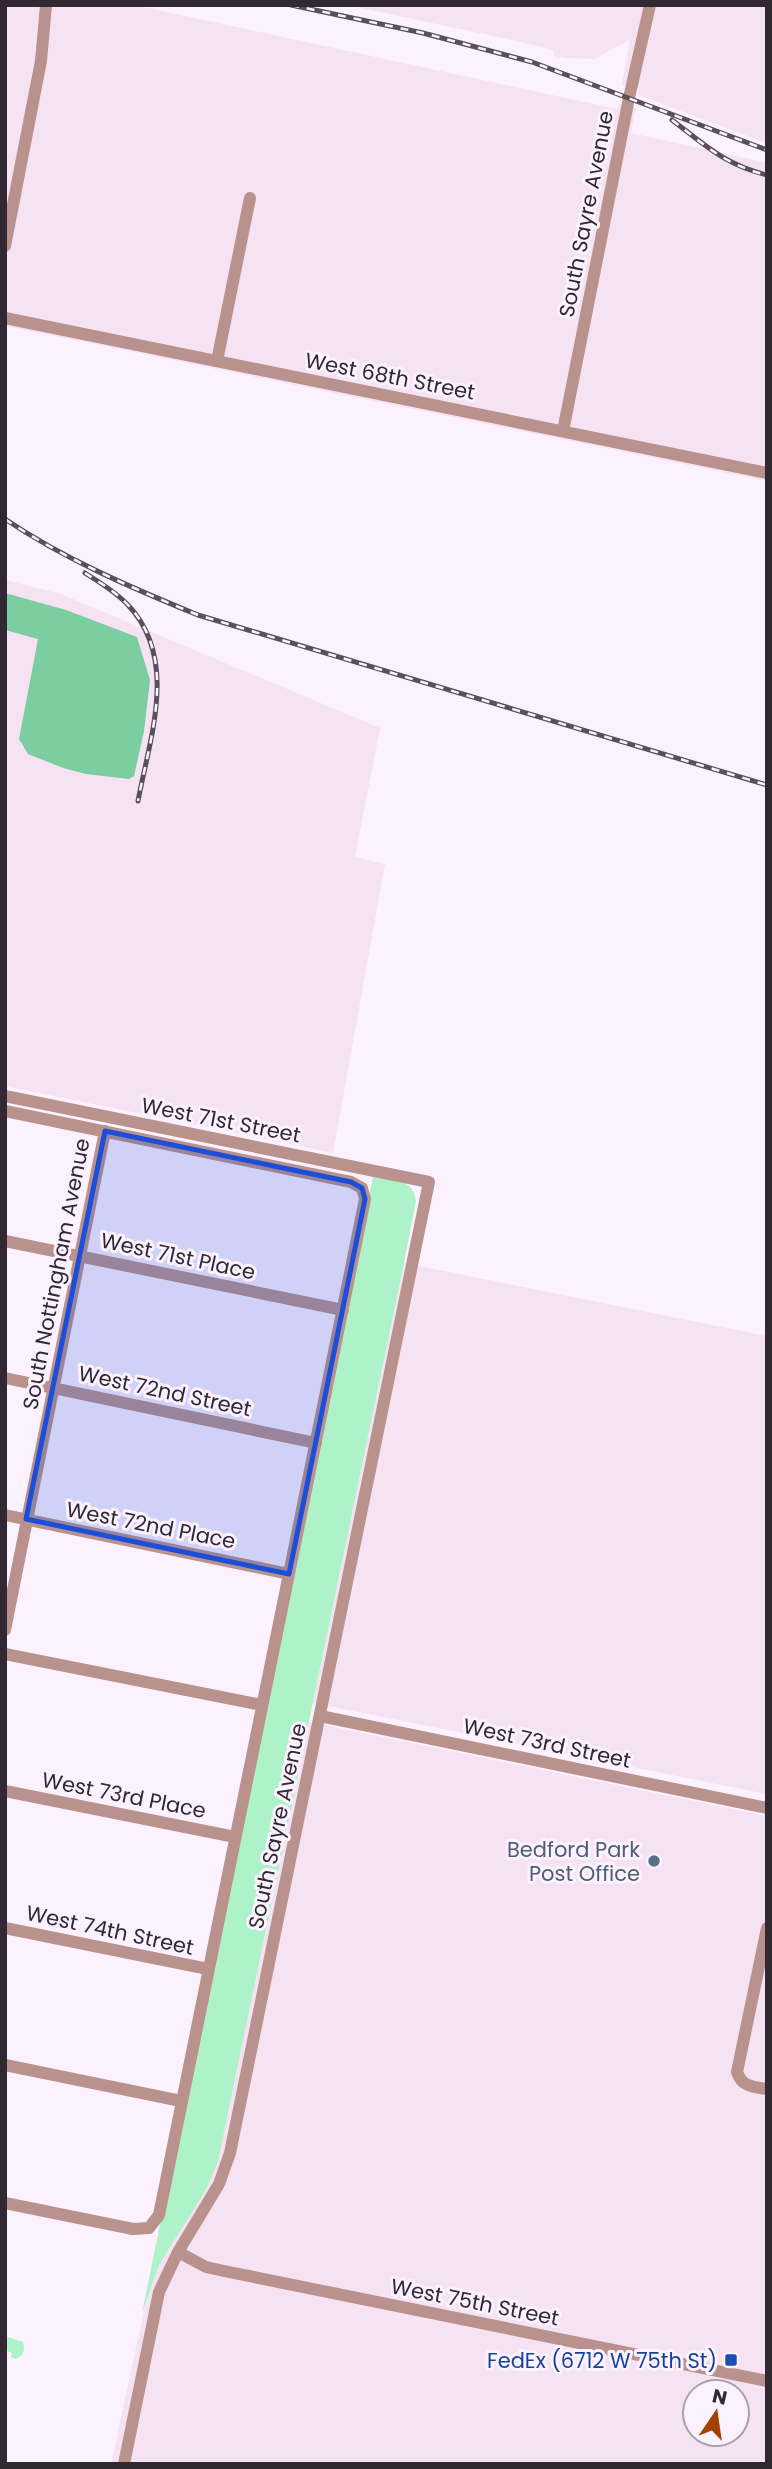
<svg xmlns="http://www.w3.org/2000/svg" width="772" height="2469" viewBox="0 0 772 2469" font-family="Poppins,sans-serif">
<rect width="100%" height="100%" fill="#fcf2ff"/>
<path fill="#f5e2f2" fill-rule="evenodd" d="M5,5H134L617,109L619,104L636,108L631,133L767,163V481L5,326Z
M347,5H767V143L638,95L639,88L622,85L630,39L595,59L567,58L554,56V50L512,40Z
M5,580L61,594L380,728L355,857L385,864L333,1153L5,1086Z
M404,1263L767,1336V1794L313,1703Z
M309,1722L767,1816V2464H111L148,2292L159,2265L206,2190L225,2126ZM695,2392H737V2434H695Z"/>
<path fill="#adf2c9" d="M373,1177C392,1180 413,1178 416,1201L404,1263L218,2161L206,2190L159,2265L142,2313Z
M5,2336L23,2342C25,2351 24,2355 16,2359L11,2357L12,2353L5,2350Z"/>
<path fill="#7bce9f" d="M5,593L66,610L137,637L150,680L144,731L134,776L129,779L86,774L63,768L28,754L19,739L38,639L5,630Z"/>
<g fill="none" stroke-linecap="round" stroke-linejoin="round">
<path stroke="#b9928d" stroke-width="12" d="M5,246L41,61L46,5
M5,318L767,473
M217,361L250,198
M563,431L629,98L650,5
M5,1096L429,1182L230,2153L219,2184L178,2252L159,2292L124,2464
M5,1111L351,1182L362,1188L365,1199L159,2215L149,2228L133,2229L5,2203
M5,1241L343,1310
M5,1378L316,1443
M5,1515L289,1574
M5,1630L105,1131
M5,1654L262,1705
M320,1716L767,1808
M5,1791L235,1837
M5,1928L208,1969
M767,1928L737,2072C742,2087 753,2087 767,2089
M5,2065L181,2101
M178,2252L206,2267L224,2271L767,2381"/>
<defs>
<path id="rail" d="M291,5L423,33L532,62L767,150
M672,120C705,145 725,165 767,175
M5,519C64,559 132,588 198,615L767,785
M85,573C99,582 116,592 128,605C179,659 150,737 138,801"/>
</defs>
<use href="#rail" stroke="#5a505d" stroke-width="5"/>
<use href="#rail" stroke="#fcf2ff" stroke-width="2.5" stroke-dasharray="8" stroke-linecap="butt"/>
</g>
<path fill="#1d4ed8" fill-opacity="0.2" stroke="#1d4ed8" stroke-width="5" stroke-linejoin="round" d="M105,1131L351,1182L362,1188L365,1199L289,1574L26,1519Z"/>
<circle fill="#5c6f8a" stroke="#fcf2ff" stroke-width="2.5" cx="654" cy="1861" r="7"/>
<rect fill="#1a4fb4" stroke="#fcf2ff" stroke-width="2.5" x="724" y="2353" width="14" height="14" rx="3.5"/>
<g text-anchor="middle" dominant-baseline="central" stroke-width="6" stroke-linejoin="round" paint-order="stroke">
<g font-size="21" fill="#312834" stroke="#fcf2ff">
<text transform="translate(586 214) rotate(-79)">South Sayre Avenue</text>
<text transform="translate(390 376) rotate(11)">West 68th Street</text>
<text transform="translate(221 1120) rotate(11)">West 71st Street</text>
<text transform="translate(178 1256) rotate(12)">West 71st Place</text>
<text transform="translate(56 1274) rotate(-79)">South Nottingham Avenue</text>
<text transform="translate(165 1391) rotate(12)">West 72nd Street</text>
<text transform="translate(151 1525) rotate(11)">West 72nd Place</text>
<text transform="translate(547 1743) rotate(12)">West 73rd Street</text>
<text transform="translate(124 1795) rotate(11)">West 73rd Place</text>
<text transform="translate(277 1826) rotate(-78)">South Sayre Avenue</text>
<text transform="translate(110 1930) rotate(12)">West 74th Street</text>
<text transform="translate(475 2302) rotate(11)">West 75th Street</text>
</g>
<g font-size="21" fill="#4e5e75" stroke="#fcf2ff" text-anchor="end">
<text x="640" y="1849">Bedford Park<tspan x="640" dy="24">Post Office</tspan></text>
</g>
<g font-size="21" fill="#164399" stroke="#fcf2ff" text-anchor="end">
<text x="717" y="2360">FedEx (6712 W 75th St)</text>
</g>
</g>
<rect width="772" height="2469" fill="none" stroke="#312834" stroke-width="14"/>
<g transform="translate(716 2413) rotate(13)"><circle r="33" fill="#fcf2ff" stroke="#aba1ae" stroke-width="2"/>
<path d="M0-5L12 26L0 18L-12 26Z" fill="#a34100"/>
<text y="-10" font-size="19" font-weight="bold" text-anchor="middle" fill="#312834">N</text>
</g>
</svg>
